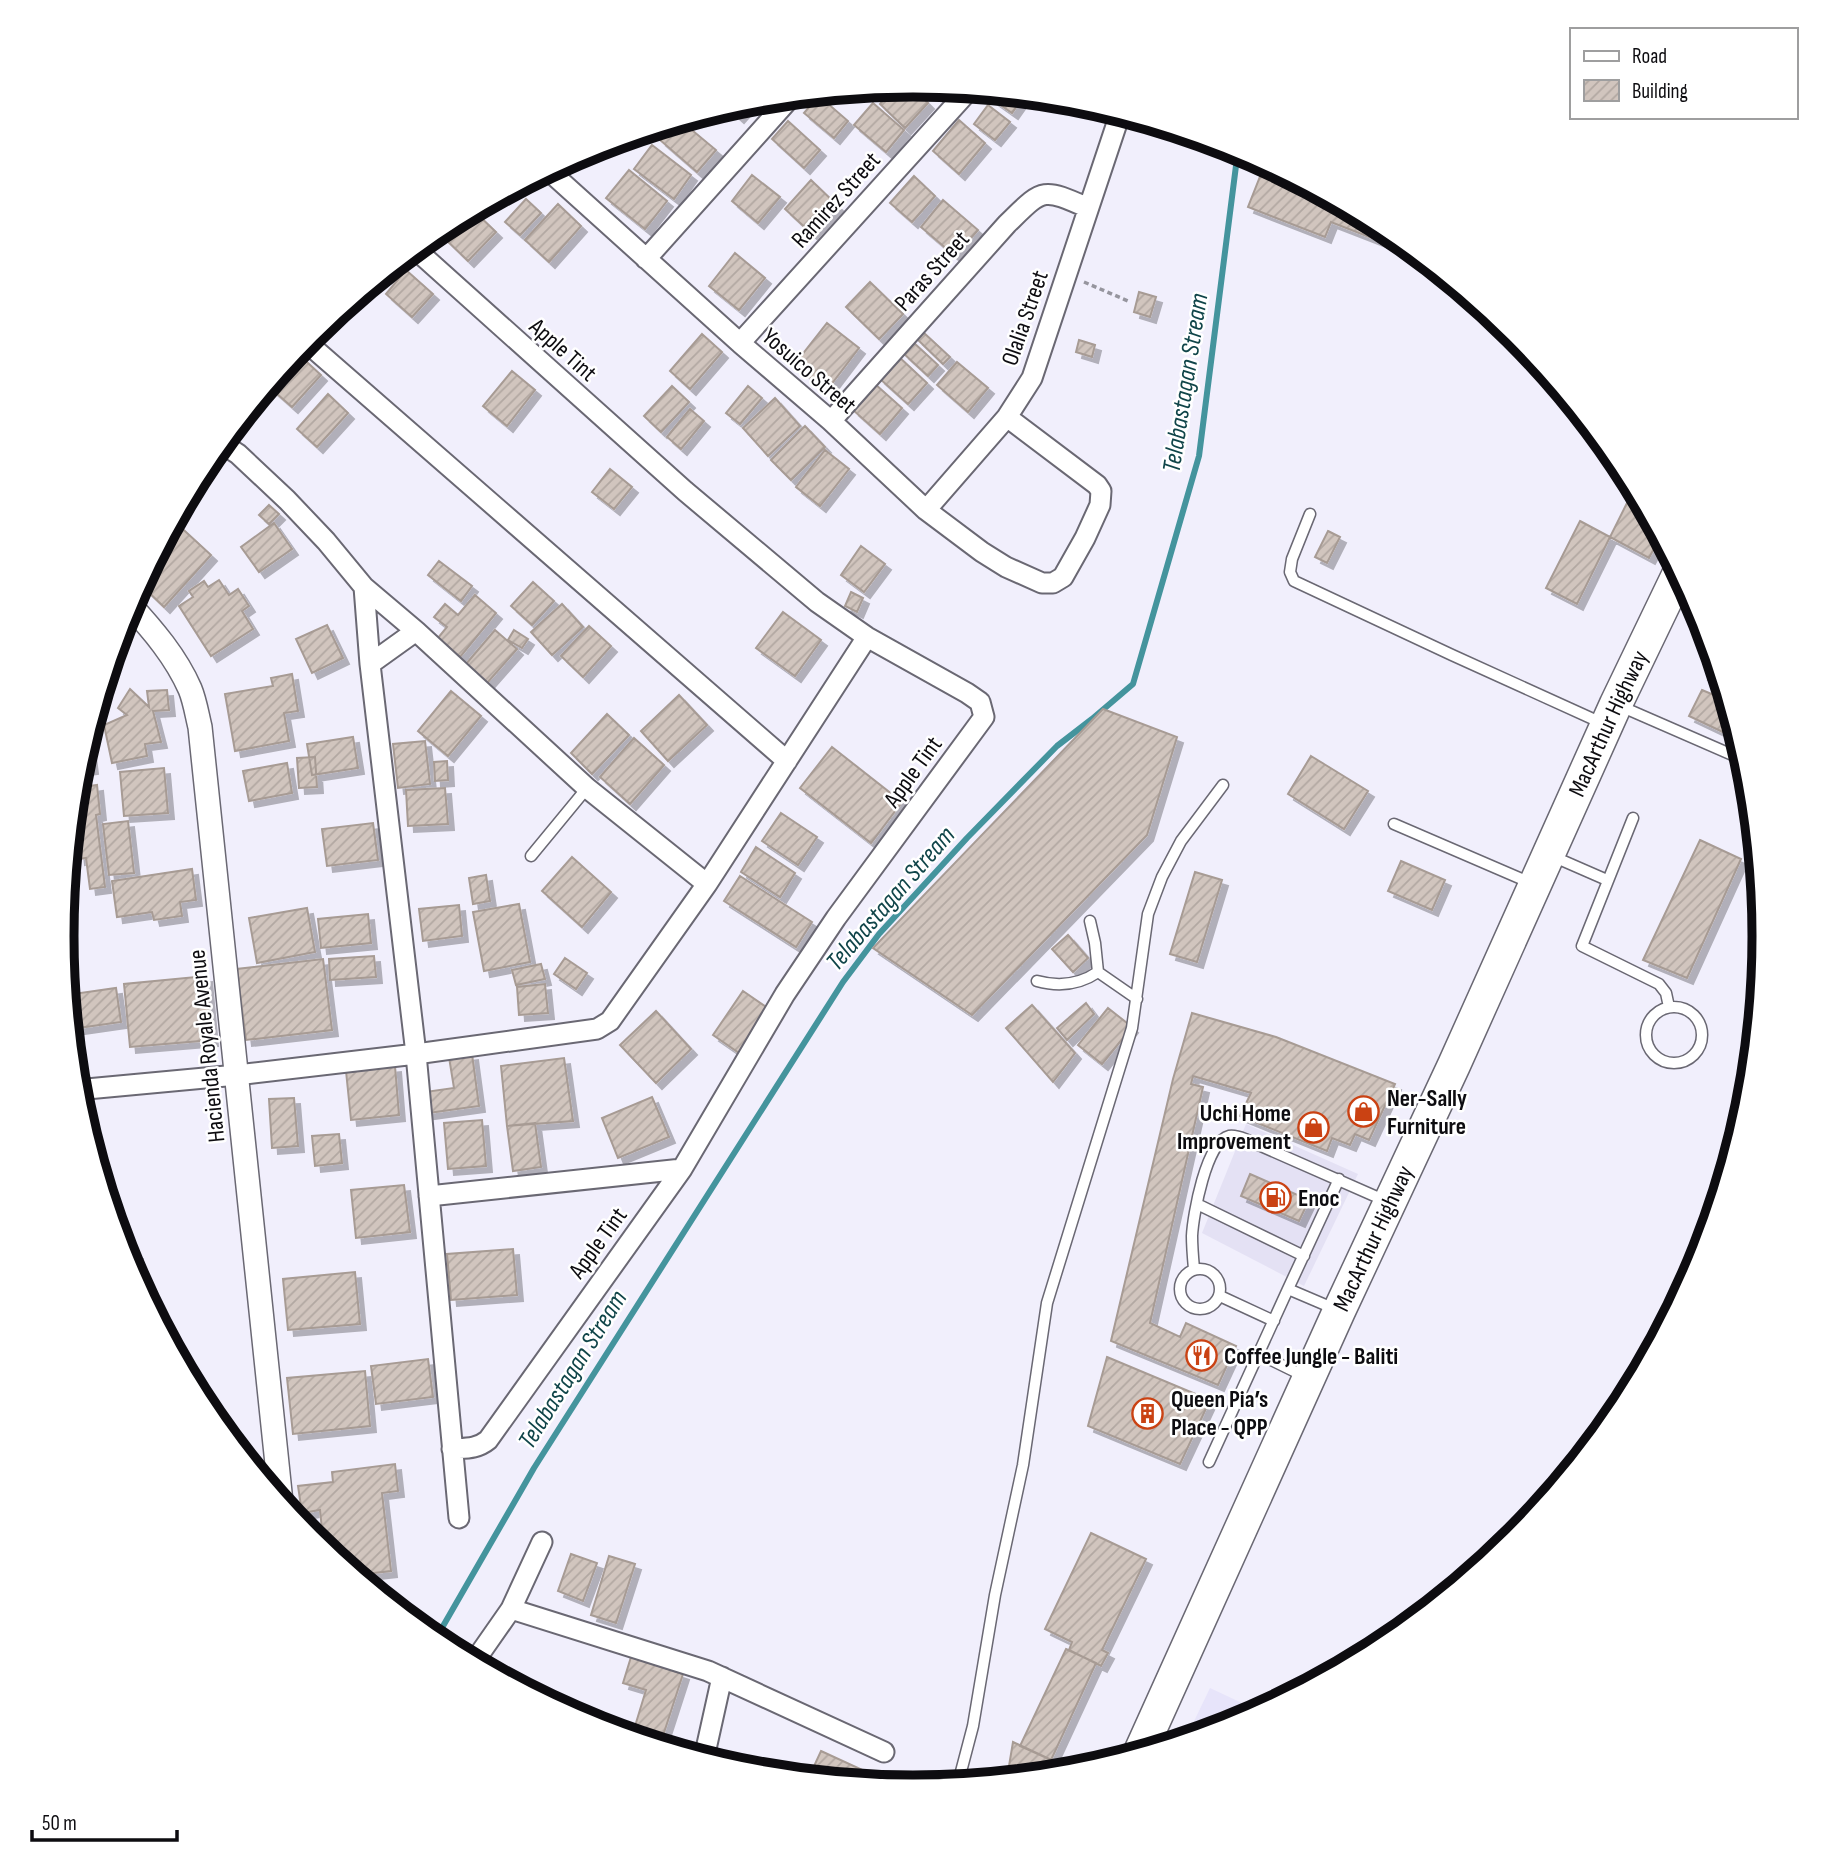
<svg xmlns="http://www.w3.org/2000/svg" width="1825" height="1872" viewBox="0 0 1825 1872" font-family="'Sofia Sans Condensed',sans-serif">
<defs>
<pattern id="building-hatch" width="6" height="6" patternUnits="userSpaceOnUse" patternTransform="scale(1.75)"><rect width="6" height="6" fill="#d1c5be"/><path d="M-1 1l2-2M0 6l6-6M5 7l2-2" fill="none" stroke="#b2a8a2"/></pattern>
<filter id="shadow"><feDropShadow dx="6" dy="6" stdDeviation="0" flood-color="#0004"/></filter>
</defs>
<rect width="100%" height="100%" fill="#f1effc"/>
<path fill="#e4e1f4" d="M1246,1124L1358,1174L1304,1286L1202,1233Z"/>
<path fill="#e7e4fa" d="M1210,1688L1259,1711L1238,1723L1186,1738Z"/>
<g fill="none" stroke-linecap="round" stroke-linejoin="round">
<path stroke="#44949d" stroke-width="6" d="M435,1640L534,1468L843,982L879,934L967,838L1057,746L1092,719L1133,684L1199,456L1238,150"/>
</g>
<path fill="url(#building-hatch)" stroke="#a79b94" stroke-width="2" filter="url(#shadow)" d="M910,85L928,103L905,128L880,104L896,86Z
M986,92L1024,96L1012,113L985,94Z
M819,96L848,121L834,138L804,113Z
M753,100L738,117L727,107L747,101Z
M873,103L904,130L886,152L854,125Z
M988,105L1010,122L995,140L974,124Z
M959,120L985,143L959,174L933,151Z
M681,121L716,150L697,172L660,140L675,123Z
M788,121L820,150L804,168L772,139Z
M652,145L691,175L674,199L634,169Z
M1265,164L1386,228L1421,257L1331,222L1325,237L1248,207Z
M629,170L667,201L645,229L606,198Z
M752,175L780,197L758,223L732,201Z
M914,176L935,196L912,222L890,203Z
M811,180L837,205L811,233L785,209Z
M526,199L541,213L520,235L505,222Z
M943,200L978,230L955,256L921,227Z
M558,204L581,226L549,262L525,240Z
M473,210L496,232L468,261L437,231L441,227Z
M735,253L765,278L739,310L709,286Z
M406,270L433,294L412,317L386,294Z
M870,282L903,314L879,339L846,307Z
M1139,292L1156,297L1150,317L1134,312Z
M827,323L859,348L827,390L794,365Z
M923,332L950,357L943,364L917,339Z
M702,334L722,352L690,389L670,371Z
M1079,340L1095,345L1092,357L1076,352Z
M913,342L938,365L928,376L903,353Z
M296,352L321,375L292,407L268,386Z
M898,356L927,383L908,404L879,378Z
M957,362L988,388L968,412L937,385Z
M512,371L535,390L507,426L483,406Z
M875,384L902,408L880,434L853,410Z
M672,386L689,402L661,432L644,416Z
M748,386L762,398L740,424L726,413Z
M328,394L348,413L317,447L297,429Z
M775,398L800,426L768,456L743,428Z
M690,409L704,421L681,449L667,437Z
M805,426L825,447L791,480L771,460Z
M825,450L849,469L820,506L796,487Z
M610,469L632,487L614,509L592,492Z
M1634,489L1660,537L1649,558L1610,537Z
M269,505L279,514L269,524L259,515Z
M174,521L211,555L164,607L140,584Z
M1580,521L1610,537L1577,604L1546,588Z
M274,523L292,549L259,572L241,547Z
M1328,531L1340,537L1327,563L1315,557Z
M861,546L885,564L864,592L841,575Z
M439,561L472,586L461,601L428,575Z
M219,580L229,595L238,589L249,606L242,611L253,629L211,656L179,606L193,597L189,591L204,581L208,587Z
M533,582L554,601L532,625L511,606Z
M851,592L863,598L857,612L845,606Z
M475,595L496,613L460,657L438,638L447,627L434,617L445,604L458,615Z
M562,604L583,627L552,655L531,632Z
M783,612L821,640L795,676L756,648Z
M327,625L343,658L312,673L296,639Z
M589,626L611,646L583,677L561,656Z
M495,630L517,649L487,683L466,664Z
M514,630L528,639L522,648L508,640Z
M1716,667L1723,689L1708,680Z
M292,674L298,711L284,713L289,741L235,751L225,694L273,686L271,678Z
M130,689L149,707L147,691L167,690L169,710L153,711L161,742L145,744L147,756L112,763L104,725L127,715L118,708Z
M1702,690L1726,700L1731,716L1725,733L1689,716Z
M451,691L481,716L448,756L418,731Z
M679,695L707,725L668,761L641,731Z
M1103,709L1177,737L1147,835L972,1015L873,948Z
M607,714L629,735L592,774L571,753Z
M1731,716L1738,738L1725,733Z
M88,736L92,768L78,770Z
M353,737L358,768L312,775L307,744Z
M634,738L664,765L630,804L600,777Z
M425,741L430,784L398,788L393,744Z
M832,747L902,802L871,843L800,788Z
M1311,756L1368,791L1344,829L1288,794Z
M315,757L317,787L299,788L297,758Z
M447,761L448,780L435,781L434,762Z
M287,763L292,793L249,801L243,771Z
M164,768L168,813L124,816L120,772Z
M83,780V787L97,785L100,814L96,815L105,887L90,889L86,858L79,859L78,850L70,851L77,781Z
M445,788L448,824L408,826L406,790Z
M781,813L817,837L798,865L762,841Z
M128,821L134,873L109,875L103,824Z
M373,823L378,860L327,866L322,829Z
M1700,840L1741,859L1687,978L1643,960Z
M756,847L795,873L780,897L741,872Z
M572,857L611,892L582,927L542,891Z
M1401,861L1445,880L1432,910L1388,891Z
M192,869L196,900L180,902L182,916L154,920L152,912L117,917L112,881Z
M1195,872L1222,880L1197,962L1170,954Z
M486,875L490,901L473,904L469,878Z
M740,876L812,922L796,947L724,901Z
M519,904L530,962L484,971L473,912Z
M459,905L462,936L423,941L419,909Z
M307,908L315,952L257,963L249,918Z
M368,914L371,943L321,948L318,919Z
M1068,935L1088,958L1073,972L1052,949Z
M374,956L376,977L330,980L329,959Z
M565,958L587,973L576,989L554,974Z
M323,959L332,1030L246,1040L237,969Z
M541,964L545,979L516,985L512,970Z
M206,976L212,1040L130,1047L124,984Z
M545,984L548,1013L519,1015L517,987Z
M116,988L121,1022L78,1028L73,994Z
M743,991L772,1011L742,1055L713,1035Z
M1086,1003L1094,1014L1067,1040L1057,1028Z
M1032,1005L1075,1053L1053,1082L1006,1028Z
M1108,1008L1132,1027L1102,1064L1078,1045Z
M656,1011L691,1049L656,1083L620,1045Z
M1192,1013L1276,1037L1395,1084L1369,1140L1355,1134L1350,1145L1332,1138L1327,1151L1240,1116L1251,1093L1193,1076L1191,1084L1203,1087L1150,1323L1180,1337L1186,1323L1236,1346L1218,1385L1111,1341L1173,1079Z
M472,1054L479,1106L428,1113L425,1092L454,1088L449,1057Z
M564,1058L573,1121L507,1126L501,1066Z
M395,1066L399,1115L351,1120L346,1071Z
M652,1097L669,1137L618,1158L602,1118Z
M294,1098L298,1146L272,1148L269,1099Z
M482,1120L486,1166L448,1169L444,1123Z
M535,1123L541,1167L513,1171L507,1126Z
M339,1134L342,1163L315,1166L312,1136Z
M1250,1174L1309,1200L1299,1221L1241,1196Z
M404,1185L410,1232L356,1238L351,1190Z
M513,1249L517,1295L451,1300L447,1254Z
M137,1253L139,1285L124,1254Z
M355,1272L360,1324L288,1330L283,1279Z
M1107,1357L1210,1400L1180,1464L1088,1426Z
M428,1359L433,1397L376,1404L371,1366Z
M365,1371L370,1426L293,1434L287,1378Z
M395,1464L398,1491L382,1493L391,1571L356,1575L324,1549L320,1510L302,1513L298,1486L333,1482L332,1472Z
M1091,1533L1146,1559L1102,1650L1108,1653L1101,1666L1069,1650L1072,1642L1045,1629Z
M571,1554L597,1563L583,1601L558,1591Z
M609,1556L635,1564L616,1623L591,1615Z
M1066,1649L1096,1663L1051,1760L1020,1746Z
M631,1657L683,1674L660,1745L632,1736L646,1690L623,1683Z
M1013,1742L1056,1762L1051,1774L1007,1778Z
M821,1751L869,1773L866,1783L809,1777Z"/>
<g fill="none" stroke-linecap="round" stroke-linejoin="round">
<defs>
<path id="service" d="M1310,514L1292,559L1290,572L1294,581L1452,655L1604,724
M1620,706L1744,760
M1633,818L1582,946L1659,984L1666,993L1669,1007
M1394,824L1531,883
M531,856L587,788
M1552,856L1607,880
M1090,921L1095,943L1098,972L1137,999
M1037,981C1059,987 1079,985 1098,972
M1646 1035a28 28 0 1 1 56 0a28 28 0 1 1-56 0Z
M1197,1204L1304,1256
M1180 1289a20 20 0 1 1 40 0a20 20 0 1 1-40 0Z
M1194,1269C1193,1258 1192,1247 1192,1236C1193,1215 1206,1142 1229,1136C1235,1135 1240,1137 1245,1139L1386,1201
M1220,1296L1274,1321
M1335,1309L1288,1289L1339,1179
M1259,1354L1306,1377
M1209,1462L1288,1289
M958,1783L973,1726L995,1595L1023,1465L1047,1303L1132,1028L1148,914L1162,877L1181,841L1223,785"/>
<path id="minor" d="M548,170L740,343L831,421L926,510L982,552L1006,567L1042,583H1053L1063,577L1085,538L1100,505L1101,491L1097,485L1007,417
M415,249L685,491L817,602L867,637L967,693L980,702L984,717L836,918L785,994L682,1169L488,1440C477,1449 466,1448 452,1449
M646,259L791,97
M305,341L787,761
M740,343L969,90
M831,421L1007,224C1043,189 1041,187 1088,208
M221,443L238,454L287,500L326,541L364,587L370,664L416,1054L459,1518
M926,510L1007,417L1032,378L1120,114
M364,587L416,631L587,788L707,884
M370,664L416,631
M76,1090L237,1075L416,1054L597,1029L610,1021L707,884L867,637
M429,1196L682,1169
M511,1609L708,1671L884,1752
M474,1662L511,1609L542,1542
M704,1758L722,1677"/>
<path id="tertiary" d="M129,604C153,630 176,657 190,689C195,701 197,715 200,727L281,1502"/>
<g id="trunk">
<path id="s1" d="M1140,1752L1339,1311L1454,1065L1616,704L1679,573"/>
</g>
</defs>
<use href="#service" stroke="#6a6873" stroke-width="13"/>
<use href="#minor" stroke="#6a6873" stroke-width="23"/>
<use href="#tertiary" stroke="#6a6873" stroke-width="26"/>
<use href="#trunk" stroke="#6a6873" stroke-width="35"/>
<path stroke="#96959e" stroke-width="3.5" stroke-dasharray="5 3.5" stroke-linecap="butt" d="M1084,282L1128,301"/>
<use href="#service" stroke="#fff" stroke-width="10"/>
<use href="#minor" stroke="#fff" stroke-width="19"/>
<use href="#tertiary" stroke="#fff" stroke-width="23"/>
<use href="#trunk" stroke="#fff" stroke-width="32"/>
</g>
<defs>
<symbol id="shop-ring" viewBox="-11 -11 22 22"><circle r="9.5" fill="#fff" stroke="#ca4213" stroke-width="1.5"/><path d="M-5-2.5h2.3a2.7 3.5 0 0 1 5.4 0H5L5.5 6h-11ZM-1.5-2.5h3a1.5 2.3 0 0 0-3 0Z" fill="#ca4213"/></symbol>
<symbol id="fuel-ring" viewBox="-11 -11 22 22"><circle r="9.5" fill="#fff" stroke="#ca4213" stroke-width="1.5"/><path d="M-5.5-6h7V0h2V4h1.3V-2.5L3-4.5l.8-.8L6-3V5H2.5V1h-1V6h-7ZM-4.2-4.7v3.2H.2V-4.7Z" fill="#ca4213"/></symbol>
<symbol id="restaurant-ring" viewBox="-11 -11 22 22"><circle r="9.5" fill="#fff" stroke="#ca4213" stroke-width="1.5"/><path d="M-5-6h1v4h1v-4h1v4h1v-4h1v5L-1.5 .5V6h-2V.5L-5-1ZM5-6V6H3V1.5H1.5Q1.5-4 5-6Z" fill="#ca4213"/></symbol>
<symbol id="building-ring" viewBox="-11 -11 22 22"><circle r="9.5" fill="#fff" stroke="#ca4213" stroke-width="1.5"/><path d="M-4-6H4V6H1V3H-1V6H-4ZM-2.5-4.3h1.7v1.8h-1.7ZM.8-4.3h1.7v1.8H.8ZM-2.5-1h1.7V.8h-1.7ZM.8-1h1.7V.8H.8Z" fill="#ca4213"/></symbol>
</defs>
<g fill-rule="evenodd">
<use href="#shop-ring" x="1346" y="1094" width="35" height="35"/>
<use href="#shop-ring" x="1296" y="1110" width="35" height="35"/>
<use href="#fuel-ring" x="1258" y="1180" width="35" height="35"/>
<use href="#restaurant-ring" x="1184" y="1338" width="35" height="35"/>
<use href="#building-ring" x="1130" y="1396" width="35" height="35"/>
</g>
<g text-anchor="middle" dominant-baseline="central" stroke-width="5" stroke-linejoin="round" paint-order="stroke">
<g font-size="24" fill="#0d0c10" stroke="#fff">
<text transform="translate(836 200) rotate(-48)">Ramirez Street</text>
<text transform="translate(932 271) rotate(-48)">Paras Street</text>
<text transform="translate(1025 318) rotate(-71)">Olalia Street</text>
<text transform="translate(563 350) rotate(42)">Apple Tint</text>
<text transform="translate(809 371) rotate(41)">Yosuico Street</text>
<text stroke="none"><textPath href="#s1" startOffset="1130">MacArthur Highway</textPath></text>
<text transform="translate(913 772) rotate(-54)">Apple Tint</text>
<text transform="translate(207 1046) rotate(-96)">Hacienda Royale Avenue</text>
<text stroke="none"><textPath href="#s1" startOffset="564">MacArthur Highway</textPath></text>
<text transform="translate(598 1243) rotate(-54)">Apple Tint</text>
</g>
<g font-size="24" font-weight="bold" fill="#0d0c10" stroke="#fff" text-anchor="start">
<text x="1387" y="1098">Ner-Sally<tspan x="1387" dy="28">Furniture</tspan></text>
<text x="1291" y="1113" text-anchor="end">Uchi Home<tspan x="1291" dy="28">Improvement</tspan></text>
<text x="1298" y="1198">Enoc</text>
<text x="1224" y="1356">Coffee Jungle - Baliti</text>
<text x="1171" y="1399">Queen Pia’s<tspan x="1171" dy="28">Place - QPP</tspan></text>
</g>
<g font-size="26" font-style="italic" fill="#104549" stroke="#fff">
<text transform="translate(1186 383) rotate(-81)">Telabastagan Stream</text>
<text transform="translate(891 899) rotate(-49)">Telabastagan Stream</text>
<text transform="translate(573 1370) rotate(-58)">Telabastagan Stream</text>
</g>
</g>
<path d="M0 0H1825V1872H0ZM74 936a839 839 0 1 1 1678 0a839 839 0 1 1-1678 0Z" fill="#fff" fill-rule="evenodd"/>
<path fill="none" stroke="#0d0c10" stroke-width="9" d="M74 936a839 839 0 1 1 1678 0a839 839 0 1 1-1678 0Z"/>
<rect x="1570" y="28" width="228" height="91" fill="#ffffff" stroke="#9e9e9f" stroke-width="2"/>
<rect x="1584" y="51" width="35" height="10" fill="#ffffff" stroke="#9e9e9f" stroke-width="2"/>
<text x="1632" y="63" font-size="21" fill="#0d0c10">Road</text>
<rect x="1584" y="80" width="35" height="21" fill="url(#building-hatch)" stroke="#9e9e9f" stroke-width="2"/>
<text x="1632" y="98" font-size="21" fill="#0d0c10">Building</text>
<path d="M32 1830v10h145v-10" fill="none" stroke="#0d0c10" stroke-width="3.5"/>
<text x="42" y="1830" font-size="21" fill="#0d0c10" stroke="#ffffff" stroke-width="5" paint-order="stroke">50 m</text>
</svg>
